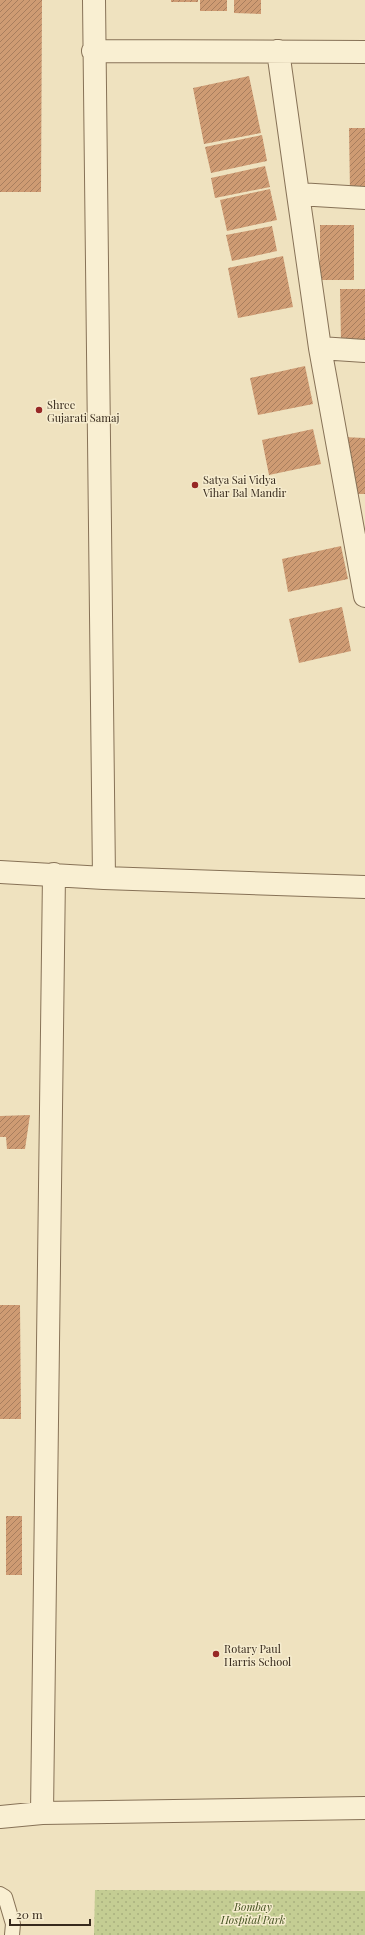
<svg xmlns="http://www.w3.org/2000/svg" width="365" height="1935" viewBox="0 0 365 1935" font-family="'Playfair Display',serif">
<defs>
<pattern id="grass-dots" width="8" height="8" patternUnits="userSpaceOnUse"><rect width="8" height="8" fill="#c4cd93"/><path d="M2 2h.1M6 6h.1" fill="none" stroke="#a9b07e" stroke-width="1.8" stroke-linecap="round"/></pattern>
<pattern id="building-hatch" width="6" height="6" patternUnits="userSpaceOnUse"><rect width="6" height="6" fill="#ce9b73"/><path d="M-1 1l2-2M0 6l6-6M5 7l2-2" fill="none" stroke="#a87e5e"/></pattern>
</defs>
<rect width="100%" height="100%" fill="#efe2bf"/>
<path fill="url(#grass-dots)" d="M95,1890L365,1891V1935H94Z"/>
<path fill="url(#building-hatch)" d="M0,0H42L41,192H0Z
M171,0H198V2H171Z
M200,0H227V11H200Z
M234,0H261V14L234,13Z
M249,76L261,133L204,144L193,88Z
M349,128H365V192H350Z
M262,135L267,161L211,173L205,147Z
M265,166L270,187L215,198L211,178Z
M270,189L277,220L227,231L220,200Z
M320,225H354V280H320Z
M272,226L277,251L232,261L226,235Z
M283,256L293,307L238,318L228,268Z
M340,289H365V341L341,342Z
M305,366L313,404L258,415L250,378Z
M313,429L321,464L269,475L262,440Z
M343,437L365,438V494H358Z
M341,546L348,579L288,592L282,559Z
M342,607L351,651L299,663L289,619Z
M30,1115L25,1149H7L6,1137H0V1116Z
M0,1305H20L21,1419H0Z
M6,1516H22V1575H6Z"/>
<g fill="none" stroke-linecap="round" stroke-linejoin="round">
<defs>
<path id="lane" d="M0,1894L5,1897L13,1924L12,1935"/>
<path id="street" d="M94,0L104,878
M93,51L365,52
M278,51L298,194L365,198
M298,194L320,348L365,596
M320,348L365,351
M0,872L104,878L365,887
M42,1813L54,874
M0,1817L42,1813L365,1808"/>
</defs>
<use href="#lane" stroke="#877257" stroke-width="16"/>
<use href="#street" stroke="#877257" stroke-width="24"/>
<use href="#lane" stroke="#f9efd2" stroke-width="14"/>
<use href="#street" stroke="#f9efd2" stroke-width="22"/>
</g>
<g fill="#972826" stroke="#f6ecce" stroke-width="1.5">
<circle cx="39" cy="410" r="4"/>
<circle cx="195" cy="485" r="4"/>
<circle cx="216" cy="1654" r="4"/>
</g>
<g text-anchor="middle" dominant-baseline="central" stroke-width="3" stroke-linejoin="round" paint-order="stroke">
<g font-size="11" fill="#36291c" stroke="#f6ecce" text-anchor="start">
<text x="47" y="404">Shree<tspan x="47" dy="13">Gujarati Samaj</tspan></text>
<text x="203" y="479">Satya Sai Vidya<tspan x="203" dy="13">Vihar Bal Mandir</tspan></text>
<text x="224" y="1648">Rotary Paul<tspan x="224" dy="13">Harris School</tspan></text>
</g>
<g font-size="11" font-style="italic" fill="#455322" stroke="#f6ecce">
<text x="253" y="1906">Bombay<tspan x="253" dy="13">Hospital Park</tspan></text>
</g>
</g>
<path d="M10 1919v6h80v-6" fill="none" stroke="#36291c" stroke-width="2"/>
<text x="16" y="1919" font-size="12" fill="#36291c" stroke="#f6ecce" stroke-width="3" paint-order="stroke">20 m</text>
</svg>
